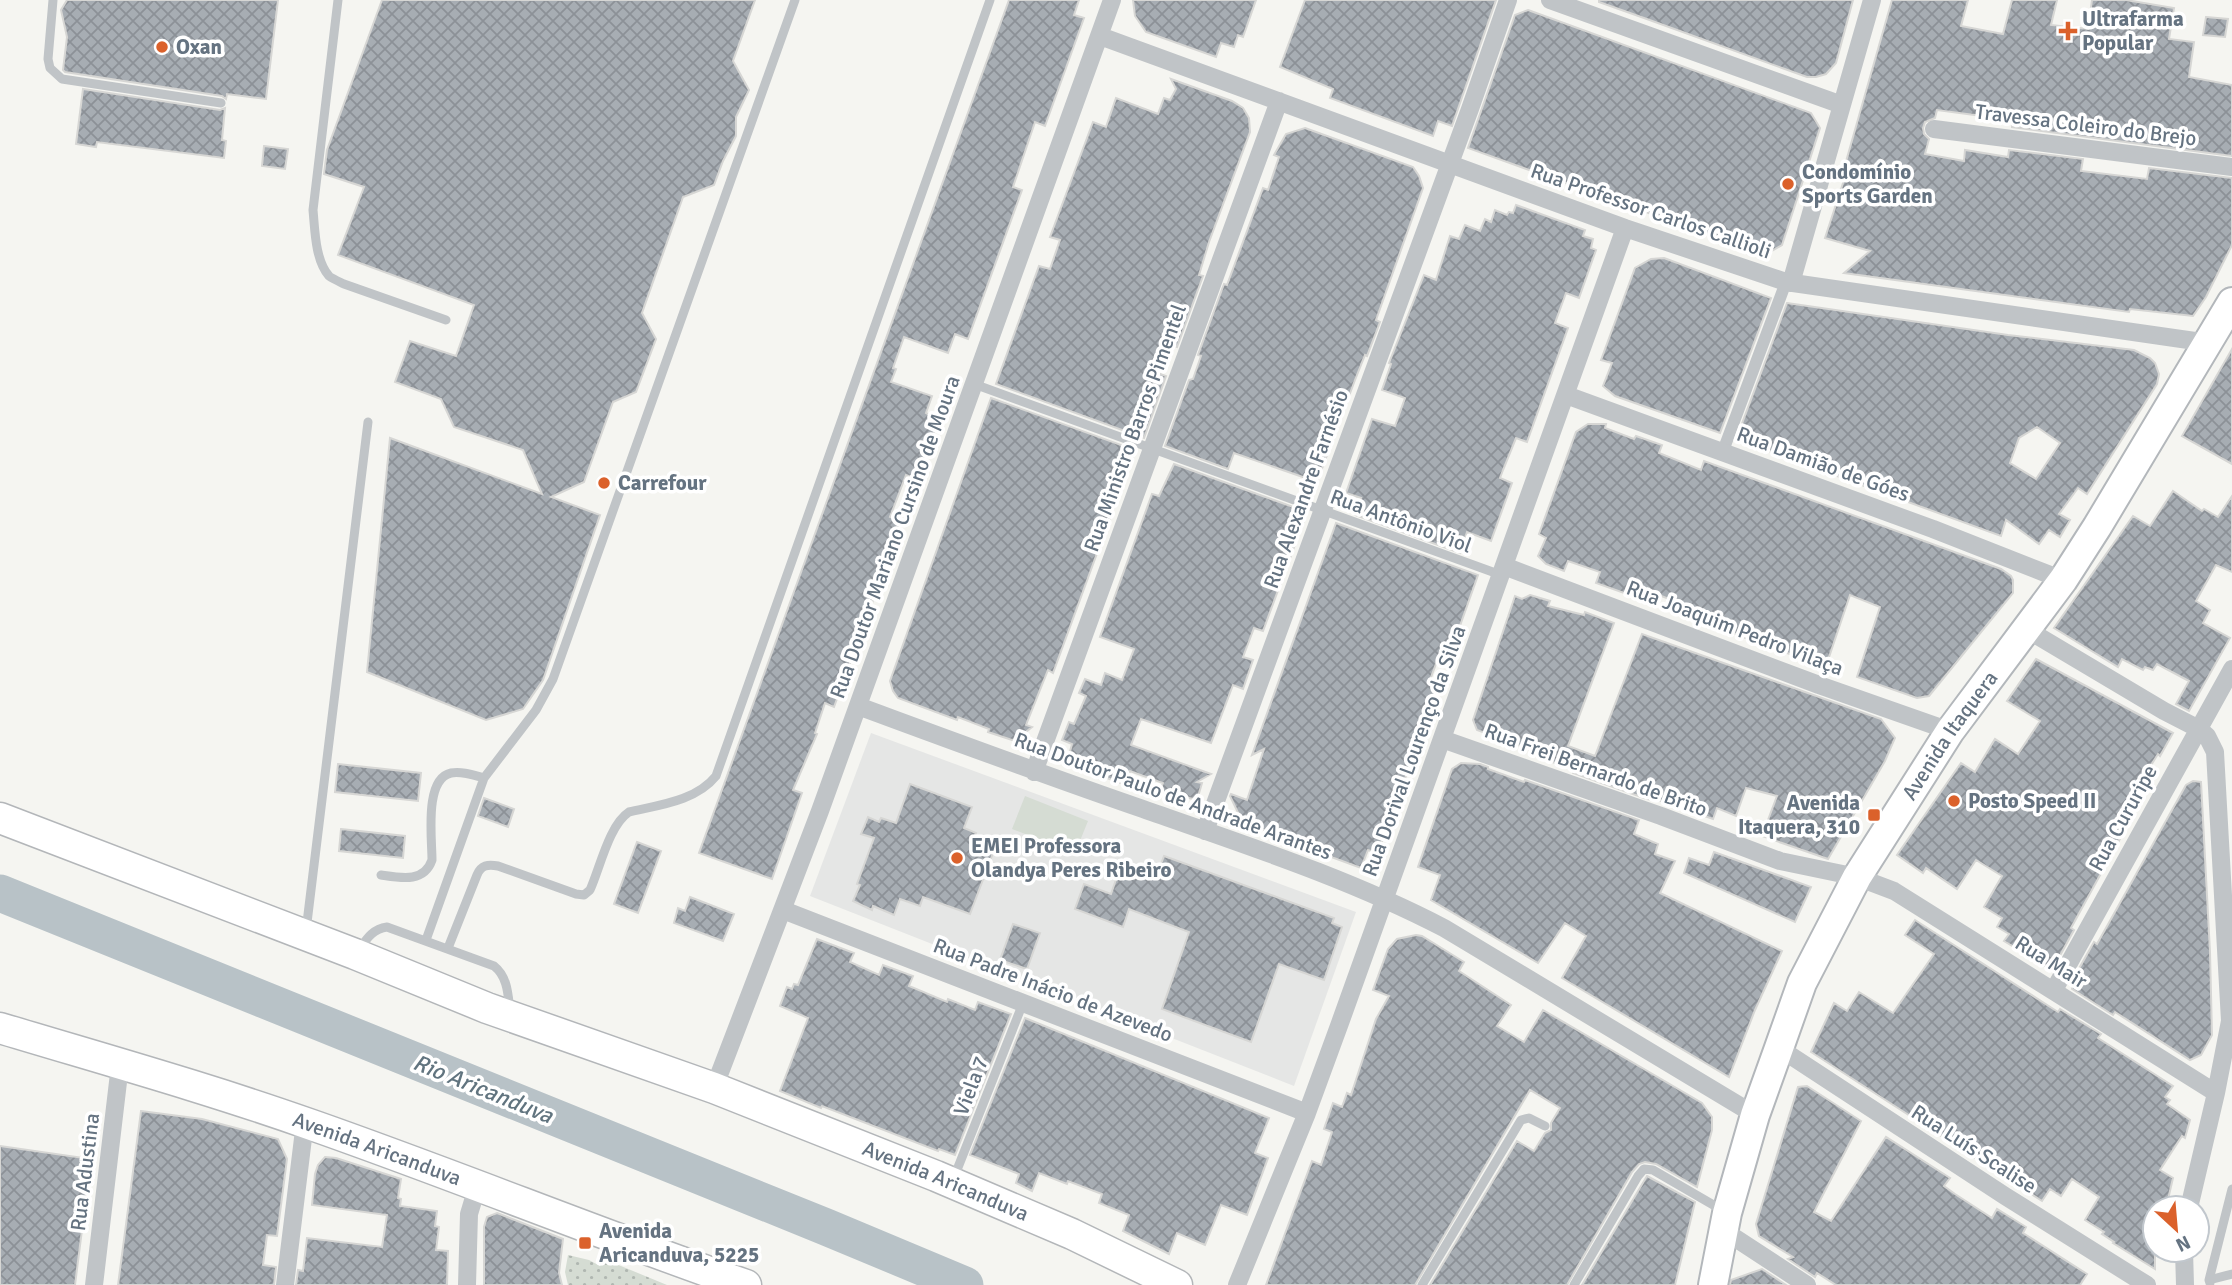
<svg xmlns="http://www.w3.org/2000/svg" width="2232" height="1285" viewBox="0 0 2232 1285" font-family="Signika,sans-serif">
<defs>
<pattern id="park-dots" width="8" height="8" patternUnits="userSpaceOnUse" patternTransform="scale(1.75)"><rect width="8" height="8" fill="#d5dcd3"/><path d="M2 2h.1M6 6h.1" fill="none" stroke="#b0b7b1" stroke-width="1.8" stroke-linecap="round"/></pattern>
<pattern id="building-cross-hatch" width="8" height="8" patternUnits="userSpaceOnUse" patternTransform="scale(1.75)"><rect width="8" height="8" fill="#a7adb3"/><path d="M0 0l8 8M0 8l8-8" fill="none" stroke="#8c9197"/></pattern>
</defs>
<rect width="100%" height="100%" fill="#f5f5f1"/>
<path fill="#e5e6e5" d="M871,733L1356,912L1294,1086L810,896Z"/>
<path fill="#d5dcd3" d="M1025,796L1088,821L1075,853L1012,829Z"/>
<path fill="url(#park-dots)" d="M568,1255L589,1260L600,1266L604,1259L667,1285H568L565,1272Z"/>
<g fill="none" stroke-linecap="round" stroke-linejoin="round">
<path stroke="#b8c2c7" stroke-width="37" d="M0,893L826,1227L965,1285"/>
</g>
<path fill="url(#building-cross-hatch)" stroke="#d6d6d4" stroke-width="2" fill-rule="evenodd" d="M67,0H278L266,99L227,94L226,99L222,96L65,72L63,70L67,37L61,10Z
M382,0H755L733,61L749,90L736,117V136L723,161L714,185L683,197L642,313L656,339L636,392L613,402L584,482L551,497L600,515L543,680L523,709L486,720L367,672L390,438L542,494L523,450L454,427L441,399L395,382L410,341L456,356L474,305L338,255L364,187L324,174L327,150Z
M1009,0H1079L1074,15L1084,18L1045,126L1035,122L1013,187L1022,190L968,339L955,334L948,353L904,337L893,368L896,369L891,382L932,396L926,413L930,415L927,422L937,425L917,479L906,475L890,517L902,521L834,707L825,703L815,733L817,734L793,790L802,793L772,879L699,853Z
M1133,0H1256L1243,37L1238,35L1234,47L1221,43L1216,57L1146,32L1135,16Z
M1305,0H1496L1452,126L1438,121L1433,136L1330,98L1333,89L1280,67Z
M1599,0H1853L1836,63L1826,74L1816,77H1807L1782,68L1644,18L1599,2Z
M1892,0H1968L1961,26L2003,34L2012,0H2057L2051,25L2088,29L2092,0H2126L2174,8L2169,39L2194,42L2189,77L2232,85V156L2012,127V120L1937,110L1935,118L1925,122L1923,128L1924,134L1929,139L1925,154L1964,161L1965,150L2008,157L2009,150L2083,159L2081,171L2147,179L2149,168L2232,178V245L2206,297L2193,316L2130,309L2129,312L1844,273L1870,251L1825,238L1844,180L1841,179Z
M1528,10L1811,113L1820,128L1782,245L1765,255L1468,148L1515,15Z
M2206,17L2228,19L2225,37L2203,35Z
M1171,79L1232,101L1243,108L1249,118L1250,132L1209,242L1199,275L1203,276L1177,347L1162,342L1152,371L1166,376L1144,438L996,384L1039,266L1050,269L1060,240L1050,237L1093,122L1106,127L1116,98L1158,114L1164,98L1170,100L1176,89Z
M83,89L220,110L225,108L222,140L226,141L224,158L97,142L96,147L76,144Z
M1305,128L1413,167L1419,176L1423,188L1376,320L1380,322L1367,356L1365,355L1355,380L1317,482L1234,453L1228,469L1165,446L1189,380L1193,379L1201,356L1198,355L1224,284L1227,285L1263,188L1268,190L1279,157L1274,155L1286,134Z
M264,146L288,149L285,169L262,166Z
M1516,205L1585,230L1583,236L1593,239L1591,248L1596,250L1579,298L1566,293L1555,323L1568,328L1527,442L1516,438L1503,470L1500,478L1512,483L1491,541L1467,532L1460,553L1355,515L1361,498L1346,493L1372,419L1395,426L1405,398L1382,390L1391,364L1389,363L1424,275L1436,280L1450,236L1459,239L1465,225L1480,231L1485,219L1491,222L1495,210L1507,215L1509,212L1513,213Z
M1664,258L1771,298L1720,433L1615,396L1603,386L1612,363L1601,360L1635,268L1651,259Z
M1787,303L2008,335L2134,350L2150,358L2155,363L2159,374L2157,384L2087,494L2078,488L2059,514L2070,520L2060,537L2049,530L2039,544L2006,520L2001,536L1755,446L1759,437L1740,429ZM2037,427L2060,443L2036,479L2010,463L2019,438Z
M2232,349V464L2182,436Z
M991,398L1135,450L1053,673L1048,670L1026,725L1032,727L1022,735L1021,739L1012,740L988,732L989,729L958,717L957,720L898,698L893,691L890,681Z
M1588,424H1606L1605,428L1634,439L1636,436L1662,445L1659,453L1701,470L1704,461L2001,569L2011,576L2013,580V593L1929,696L1917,698L1857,677L1880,607L1850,595L1826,666L1781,651L1784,642L1752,629L1748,639L1695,619L1699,610L1656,594L1652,603L1596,583L1600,572L1568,561L1564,571L1546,564L1538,556L1546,538L1539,534L1576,432Z
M1174,464L1307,512L1263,631L1254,628L1243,657L1253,660L1243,689L1233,685L1211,743L1141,719L1131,745L1211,774L1197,782L1202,783L1197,800L1185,797L1184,803L1158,795L1163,783L1130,771L1126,785L1093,773L1068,759L1072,744L1062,740L1069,722L1074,724L1086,696L1079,693L1085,679L1101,685L1105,673L1122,680L1134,649L1100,637L1152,494L1159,496Z
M2173,491L2202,511L2204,509L2218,517L2232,496V572L2216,565L2196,601L2210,610L2203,623L2230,638L2189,711L2176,704L2189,681L2157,664L2153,670L2145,667L2143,670L2122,659L2118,667L2054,628L2133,516L2150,526Z
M1336,523L1478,575L1451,651L1442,648L1430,680L1439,683L1385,835L1377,853L1368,850L1361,868L1299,845L1242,821L1230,796L1231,794L1247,800L1264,749L1252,755Z
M1530,595L1550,601L1548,606L1584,615L1585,612L1614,623L1568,746L1595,756L1642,634L1881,719L1895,738L1885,761L1828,859L1762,836L1777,796L1746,788L1736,816L1717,808L1713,819L1661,801L1647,799L1573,773L1574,770L1533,755L1534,751L1477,730L1473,720L1515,596L1522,599Z
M2036,659L2173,733L2160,756L2158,754L2140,783L2145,786L2126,814L2132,817L2071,928L2074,930L2052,970L2004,941L2009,934L1997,927L2002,918L1984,907L2002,876L1976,860L1957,889L1926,868L1923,873L1897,855L1961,763L1975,772L1995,739L2018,754L2040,721L2007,701Z
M1461,763L1480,764L1488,767V769L1524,782L1525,780L1639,820L1634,834L1658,844L1655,854L1675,861L1660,893L1782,951L1755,1010L1729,1077L1562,978L1586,936L1565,923L1538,963L1431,900L1440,875L1418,867L1452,769Z
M338,764L421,773L418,801L335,792Z
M2193,781L2201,782L2210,952L2212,1035L2201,1055L2190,1060L2115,1012L2113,1015L2072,989L2075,983L2072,981L2094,942L2097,944L2186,785Z
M910,784L972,807L964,828L976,833L971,845L993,853L970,914L923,897L920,906L900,899L894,915L873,906L872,910L853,901L860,885L857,884L874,838L861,834L868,817L879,822L881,818L896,823Z
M484,798L514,809L508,827L478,816Z
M341,829L405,836L403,858L339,851Z
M637,842L661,851L638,913L614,904Z
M1714,852L1811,887L1795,922L1684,873L1689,858L1709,865Z
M1164,856L1334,918L1332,923L1342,927L1324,980L1279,964L1251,1042L1162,1009L1189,932L1129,909L1123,927L1075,909L1084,884L1111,894L1121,865L1156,877Z
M690,897L734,914L723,941L674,923L678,908L685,911Z
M1915,920L2058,1012L2060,1009L2101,1034L2098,1038L2173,1086L2165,1097L2170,1100L2167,1104L2190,1120L2185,1138L2182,1136L2160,1170L2173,1178L2166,1208H2155V1269L2113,1243L2114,1242L2102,1234L2104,1232L2085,1220L2099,1197L2072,1179L2061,1196L2050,1189L2042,1201L1811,1052L1834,1003L1847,1011L1859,992L1893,1013L1934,954L1905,935Z
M1013,924L1040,933L1027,969L1000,960Z
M1416,935L1422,936L1464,962L1459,971L1511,1005L1497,1026L1524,1042L1543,1010L1702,1103L1712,1117V1130L1697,1187L1656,1164L1645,1162L1639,1164L1632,1172L1567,1285H1430L1517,1141L1534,1151L1545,1133L1551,1130V1123L1560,1108L1530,1090L1415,1285H1266L1312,1161L1321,1165L1332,1132L1324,1129L1333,1103L1342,1107L1347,1093L1351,1095L1376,1019L1389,996L1373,990L1388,949L1397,939Z
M817,939L854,953L850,962L879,975L883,965L913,976L909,986L947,1002L948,999L975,1010L978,1002L1011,1014L955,1155L939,1149L938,1151L822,1106L821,1108L780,1091L808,1018L780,1006L787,987L792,989L794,984L798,985Z
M1025,1018L1269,1118L1255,1153L1268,1158L1247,1215L1221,1205L1205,1245L1177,1233L1169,1254L1123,1231L1129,1215L1099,1203L1102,1194L1068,1181L1067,1184L1039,1173L1032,1191L1016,1183L1019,1174L970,1155Z
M1807,1086L1861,1121L1814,1212L1831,1221L1886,1137L1950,1178L1944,1186L1955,1194L1992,1218L1997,1209L2026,1227L2023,1233L2087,1274L2080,1285H1836L1817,1273L1815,1277L1788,1259L1793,1257L1759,1236L1756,1224L1798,1087Z
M141,1111L202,1119L278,1139L287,1159L277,1236L267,1235L263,1265L276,1267L274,1285H118Z
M0,1146L91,1159L75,1285H0Z
M325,1157L336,1158L401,1179L398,1198L401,1199L400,1206L437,1211L435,1226L439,1227L436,1250L448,1251L447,1285H296L298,1270L303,1271L307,1238L382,1247L387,1215L312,1205L315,1174L318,1165Z
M1647,1176L1695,1202L1675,1285H1582Z
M497,1213L563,1239L559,1273L562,1285H484V1227L487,1217Z
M1762,1269L1786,1285H1730L1731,1280Z"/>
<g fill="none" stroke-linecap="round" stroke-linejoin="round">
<defs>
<g id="primary">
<path id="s1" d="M1713,1285L1727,1213L1755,1115L1779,1048L1802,983L1857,877L1950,731L2063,580L2097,527L2232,302"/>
</g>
<g id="trunk">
<path id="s2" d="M0,818L355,954L487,1008L714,1088L936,1176L1072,1234L1177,1285"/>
<path id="s3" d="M0,1028C103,1059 207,1088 309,1124C455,1175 599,1234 746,1285"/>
</g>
</defs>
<use href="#primary" stroke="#b3b7bb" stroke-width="32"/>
<use href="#trunk" stroke="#b3b6b9" stroke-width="33"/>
<path stroke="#c0c4c7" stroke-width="9" d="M53,0L48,59L50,68L62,79L221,103
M338,0L313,210C315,230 315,260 329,276C333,279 340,282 344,284L446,320
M974,384L1501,575
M381,875C401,878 424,883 432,860C432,838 424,779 451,773C462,771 473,775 484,778
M306,931L368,422
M426,940L484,778L536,710L553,679L795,0
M448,948L477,875C481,865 488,864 498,866L576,894L584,895L590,890C600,868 609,825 629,812C659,805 696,801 716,776L990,0
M358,951C366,940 372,929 387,927L494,966C508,977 508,995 510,1011
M953,1180L1023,1003
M2209,1280L2232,1189
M2210,1283L2209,1280L2232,1274
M1422,1285L1521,1120L1529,1118L1545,1126
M1574,1285L1638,1176L1644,1169L1653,1170L1722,1210"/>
<path stroke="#c0c4c7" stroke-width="12" d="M1723,451L1786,282"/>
<path stroke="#c0c4c7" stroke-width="18" d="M1550,0L1842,105
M1100,36L1625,228L1786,282L2209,343
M1934,129L2232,167
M1791,283L1872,0
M1566,395L1933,529L2063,580
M1504,566L1819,685L1950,731
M2026,629L2164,711L2199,729L2207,736L2215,752L2230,1021L2216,1093L2189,1208
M858,706C953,741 1047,776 1143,809C1245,845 1348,878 1444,928L1755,1115
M1442,739L1661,816L1780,861L1857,877L1894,891L2216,1093
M1034,772L1279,101
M1205,831L1470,109L1508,0
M783,910L1307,1113
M2054,990L2232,669
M1779,1048L2005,1196L2147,1285
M714,1088L820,811L1112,0
M1723,1230L1807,1285
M2184,1250L2185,1285
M94,1285L120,1065
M285,1285L305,1122
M467,1285L469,1214L478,1184
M1237,1285L1307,1113L1340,1023L1625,228"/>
<use href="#primary" stroke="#fff" stroke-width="28"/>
<use href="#trunk" stroke="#fff" stroke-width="30"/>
</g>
<g fill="#db612b" stroke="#fff" stroke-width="2.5">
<path d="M2064.5 20.5h7v7h7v7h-7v7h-7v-7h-7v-7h7z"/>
<circle cx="162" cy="47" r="7"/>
<circle cx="1788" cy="184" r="7"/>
<circle cx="604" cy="483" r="7"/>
<circle cx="1954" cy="801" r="7"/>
<rect x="1867" y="808" width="14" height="14" rx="3.5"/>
<circle cx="957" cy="858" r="7"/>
<rect x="578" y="1236" width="14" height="14" rx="3.5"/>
</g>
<g text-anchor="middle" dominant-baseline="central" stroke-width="7" stroke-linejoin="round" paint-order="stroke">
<g font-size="21" font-weight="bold" fill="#657381" stroke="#fff" text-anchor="start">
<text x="2082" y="19">Ultrafarma<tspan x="2082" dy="24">Popular</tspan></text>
<text x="176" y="47">Oxan</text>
<text x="1802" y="172">Condomínio<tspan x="1802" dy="24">Sports Garden</tspan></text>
<text x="618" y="483">Carrefour</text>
<text x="1968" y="801">Posto Speed II</text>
<text x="1860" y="803" text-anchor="end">Avenida<tspan x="1860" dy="24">Itaquera, 310</tspan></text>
<text x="971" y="846">EMEI Professora<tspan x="971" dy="24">Olandya Peres Ribeiro</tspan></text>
<text x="599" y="1231">Avenida<tspan x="599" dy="24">Aricanduva, 5225</tspan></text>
</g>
<g font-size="21" fill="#657381" stroke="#fff">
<text transform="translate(2086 125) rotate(7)">Travessa Coleiro do Brejo</text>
<text transform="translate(1651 211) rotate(19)">Rua Professor Carlos Callioli</text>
<text transform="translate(1135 428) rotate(-70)">Rua Ministro Barros Pimentel</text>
<text transform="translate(1823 464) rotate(20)">Rua Damião de Góes</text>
<text transform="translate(1306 489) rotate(-70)">Rua Alexandre Farnésio</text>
<text transform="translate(1401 521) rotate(20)">Rua Antônio Viol</text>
<text transform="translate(895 537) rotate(-70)">Rua Doutor Mariano Cursino de Moura</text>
<text transform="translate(1735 628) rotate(21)">Rua Joaquim Pedro Vilaça</text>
<text stroke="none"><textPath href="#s1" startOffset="604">Avenida Itaquera</textPath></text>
<text transform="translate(1414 751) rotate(-70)">Rua Dorival Lourenço da Silva</text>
<text transform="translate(1596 770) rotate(20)">Rua Frei Bernardo de Brito</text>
<text transform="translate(1173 796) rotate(20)">Rua Doutor Paulo de Andrade Arantes</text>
<text transform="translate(2123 818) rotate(-61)">Rua Cururipe</text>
<text transform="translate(2051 962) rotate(32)">Rua Mair</text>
<text transform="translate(1053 990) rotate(21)">Rua Padre Inácio de Azevedo</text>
<text transform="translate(971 1086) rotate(-69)">Viela 7</text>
<text stroke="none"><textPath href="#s3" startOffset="396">Avenida Aricanduva</textPath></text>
<text transform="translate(1974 1149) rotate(33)">Rua Luís Scalise</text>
<text transform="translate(85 1172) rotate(-83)">Rua Adustina</text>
<text stroke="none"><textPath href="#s2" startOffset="1013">Avenida Aricanduva</textPath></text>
</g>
<g font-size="23" font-style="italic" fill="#61747f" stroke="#fff">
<text transform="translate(483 1089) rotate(22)">Rio Aricanduva</text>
</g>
</g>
<g transform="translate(2176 1229) rotate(154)"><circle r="33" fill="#ffffff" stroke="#c1c7cd" stroke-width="2"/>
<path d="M0-5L12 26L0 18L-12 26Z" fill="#db612b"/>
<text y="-10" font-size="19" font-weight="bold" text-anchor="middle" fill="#657381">N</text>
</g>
</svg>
